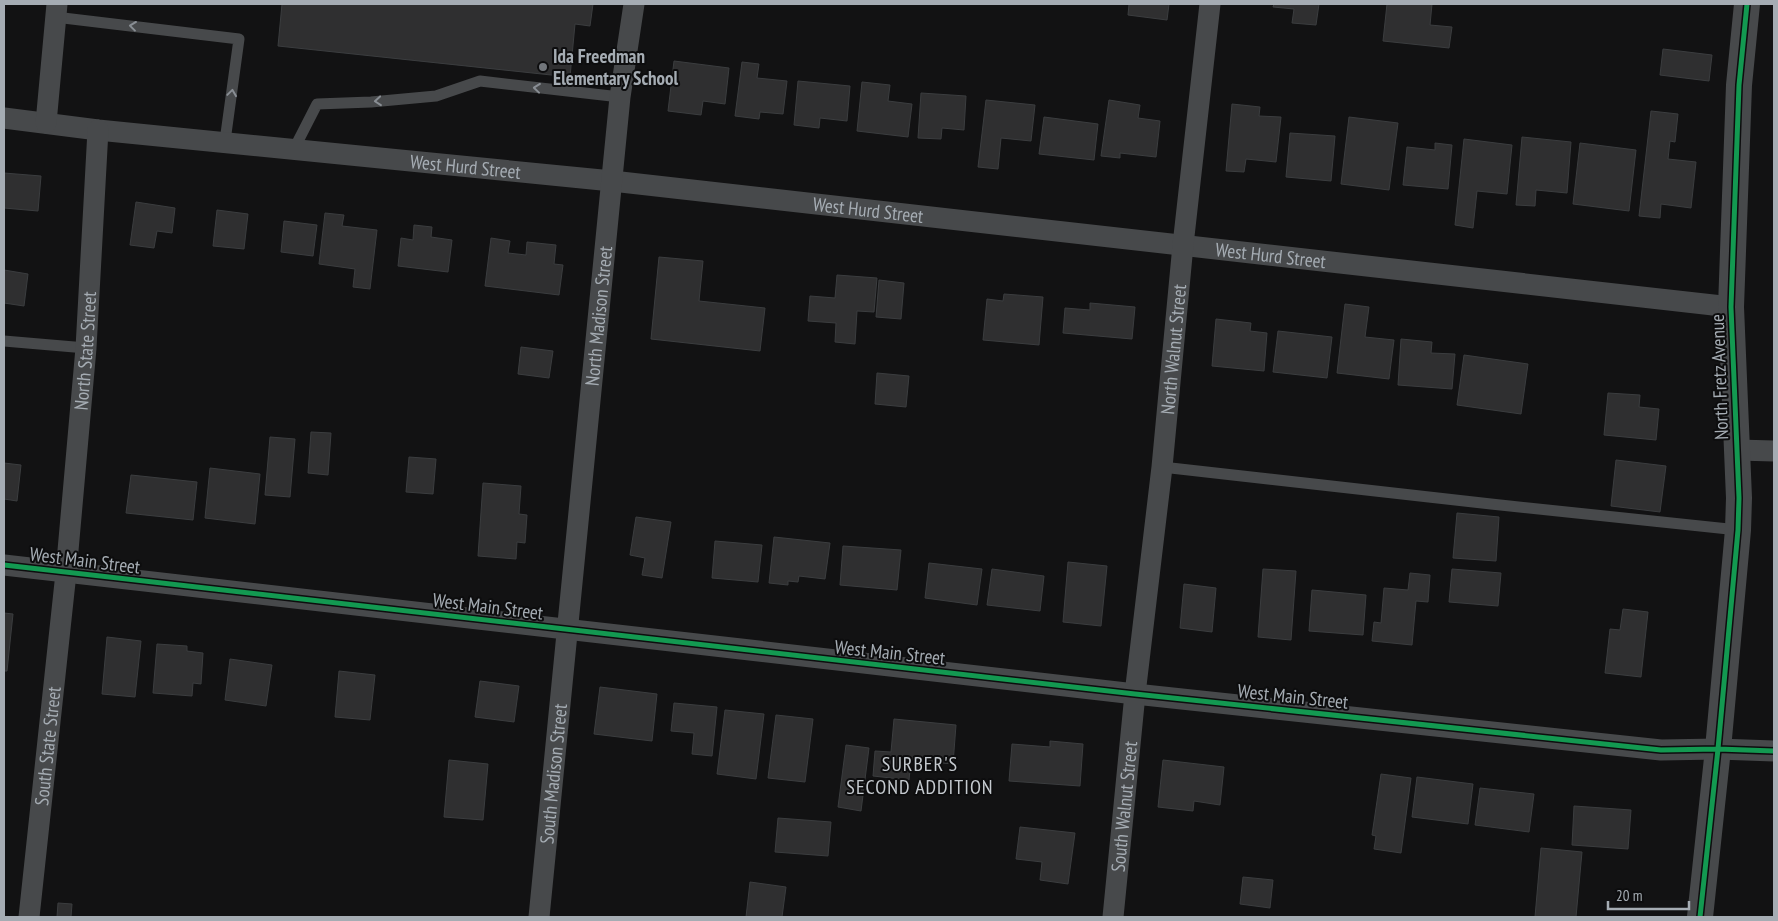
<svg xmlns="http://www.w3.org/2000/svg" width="1778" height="921" viewBox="0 0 1778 921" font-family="'PT Sans Narrow',sans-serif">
<rect width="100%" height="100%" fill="#121213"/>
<path fill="#2f2f30" stroke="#3b3d3f" d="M282,4H593L590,26L575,24L570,77L278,46Z
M1129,4H1169L1167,20L1128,15Z
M1274,4H1319L1316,25L1292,23L1294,9L1273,7Z
M1387,4H1432L1430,25L1452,27L1449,48L1383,41Z
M1663,49L1712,55L1709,81L1660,75Z
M674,61L729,68L725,104L703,101L701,115L668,111Z
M742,62L759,64L757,78L787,81L783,114L760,112L759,119L735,116Z
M798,81L850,86L847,121L820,118L819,128L794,125Z
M862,82L890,85L888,101L912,104L908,137L857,131Z
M921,93L966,96L964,130L942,128L941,139L918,138Z
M986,100L1035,105L1031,141L1001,138L998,169L978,167Z
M1109,100L1140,105L1138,118L1160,121L1156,157L1120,153V158L1101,156Z
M1232,104L1260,107L1259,116L1281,117L1276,162L1246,159L1244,172L1226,171Z
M1651,111L1678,114L1675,142L1670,141L1668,159L1696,162L1691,208L1661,204L1660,218L1639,216Z
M1044,117L1098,124L1094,160L1039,154Z
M1349,117L1398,123L1389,190L1341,184Z
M1290,133L1335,136L1331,181L1286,177Z
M1522,137L1571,142L1567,193L1536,190L1535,206L1516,205Z
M1464,139L1512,145L1507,194L1477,191L1473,228L1455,225Z
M1435,143L1452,145L1448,189L1403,185L1407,147L1435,150Z
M1580,143L1636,150L1629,211L1573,204Z
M4,173L41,176L38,211L4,208Z
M136,202L175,208L172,233L157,231L154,248L130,245Z
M217,210L248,214L244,249L213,246Z
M325,213L344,215L342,226L377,230L370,289L353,287L355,269L319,264Z
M284,221L317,225L313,256L281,252Z
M414,225L432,227L431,237L452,240L448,272L398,266L401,238L413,240Z
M491,238L510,241L508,253L526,255L527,242L556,245L554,264L563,265L559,295L485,286Z
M659,257L703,261L699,301L765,308L760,351L651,339Z
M4,270L28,274L24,306L4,303Z
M837,275L877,278L874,312L857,311L855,344L835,342L836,323L808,321L810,296L835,298Z
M879,280L904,283L901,319L876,317Z
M1004,294L1043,297L1039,345L983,340L987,299L1003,301Z
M1090,303L1135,307L1132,339L1063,333L1065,308L1090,310Z
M1345,304L1369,307L1365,337L1394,340L1389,379L1337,373Z
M1216,319L1251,323L1250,331L1267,333L1264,371L1212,366Z
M1278,331L1332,337L1327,378L1273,372Z
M1401,339L1432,342L1431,353L1455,354L1452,389L1398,385Z
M521,347L553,351L549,378L518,374Z
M1464,355L1528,364L1521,414L1457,405Z
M877,373L909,376L906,407L875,404Z
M1608,393L1640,395L1639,407L1659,409L1656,440L1604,435Z
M311,432L331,433L328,475L308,473Z
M270,437L295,439L290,497L265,495Z
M409,457L436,459L433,494L406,492Z
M1616,460L1666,466L1660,512L1611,506Z
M4,463L21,465L17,501L4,499Z
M210,468L260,474L255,524L205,518Z
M131,475L197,482L193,520L126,513Z
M483,483L521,486L519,514L527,515L525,543L517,542L516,559L478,556Z
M1457,513L1499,517L1496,561L1453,558Z
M636,517L671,522L662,578L642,575L645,558L630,555Z
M774,537L830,543L825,579L799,576L798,582L788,581V585L769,583Z
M715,541L762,545L758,582L712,578Z
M843,546L901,550L897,590L840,585Z
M1068,562L1107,566L1101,626L1063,622Z
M929,563L982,569L977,605L925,598Z
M992,569L1044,576L1040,611L987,605Z
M1263,569L1296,571L1291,640L1258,637Z
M1452,569L1501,573L1498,606L1449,602Z
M1410,573L1430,575L1428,602L1416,601L1412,645L1372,641L1374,622L1381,623L1384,588L1408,590Z
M1184,584L1216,588L1212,632L1180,628Z
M1312,590L1366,595L1363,635L1309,631Z
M1623,609L1648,612L1641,677L1605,673L1610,629L1620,630Z
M4,613L13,614L7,671H4Z
M107,637L141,641L135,697L102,694Z
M157,644L187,646V651L203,653L201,684L193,683L192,696L153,693Z
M230,659L272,665L266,706L225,700Z
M339,671L375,675L370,720L335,717Z
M480,681L519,686L514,722L475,717Z
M600,687L657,694L652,741L594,734Z
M674,703L717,707L712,756L692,754L694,733L671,731Z
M725,710L764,714L756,779L717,774Z
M776,715L813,719L805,782L768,778Z
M894,719L956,725L953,764L911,760L909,780L873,776L875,751L891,752Z
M1050,741L1083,744L1080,786L1009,781L1012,744L1050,747Z
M846,745L869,748L861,811L838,807Z
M449,760L488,764L483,820L444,817Z
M1163,760L1224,767L1220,805L1194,801L1193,811L1158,807Z
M1381,774L1411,778L1401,853L1374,849L1376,836L1372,835Z
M1417,777L1473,784L1468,824L1412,817Z
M1480,788L1534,794L1529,832L1475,825Z
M1574,806L1631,810L1628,849L1572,845Z
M778,818L831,822L828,856L775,852Z
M1020,827L1075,833L1068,884L1040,880L1042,862L1016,859Z
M1541,848L1582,852L1576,917H1535Z
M1243,877L1273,880L1270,908L1240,904Z
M750,882L786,887L782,917H746Z
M58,903L72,904L71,917H57Z"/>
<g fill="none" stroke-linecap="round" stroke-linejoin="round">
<path stroke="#47494b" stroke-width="11" d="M55,17L239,39L225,141
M294,149L317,104L371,102L436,96L480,81L620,97
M4,341L86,348
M1162,467L1491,504L1738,530"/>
<g stroke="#47494b" stroke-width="21">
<path id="s1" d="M4,118L98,130L612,181L1731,307"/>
<path d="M46,123L57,4"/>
<path d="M1737,450L1774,451"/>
<path d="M4,565L1135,694L1661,750L1718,749L1774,751"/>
<path id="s2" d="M29,917L66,573L86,348L98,130"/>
<path id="s3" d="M539,917L620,97L634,4"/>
<path id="s4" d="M1113,917L1135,694L1162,467L1183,245L1210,4"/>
</g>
<path stroke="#47494b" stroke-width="26" d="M1700,917L1718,749L1738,530L1739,498L1731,307L1739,85L1747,4"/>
<defs>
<path id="cycleway" d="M4,565L1135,694L1661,750L1718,749L1774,751
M1700,917L1718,749L1738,530L1739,498L1731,307L1739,85L1747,4"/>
</defs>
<use href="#cycleway" stroke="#0d0d0e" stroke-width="8"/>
<use href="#cycleway" stroke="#139951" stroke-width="5"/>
</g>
<defs><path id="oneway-chevron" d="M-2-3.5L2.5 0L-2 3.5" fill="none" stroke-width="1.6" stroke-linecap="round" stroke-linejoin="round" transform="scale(1.25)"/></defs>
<g stroke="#898e94">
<use href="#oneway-chevron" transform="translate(133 26) rotate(-173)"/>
<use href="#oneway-chevron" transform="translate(537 88) rotate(-174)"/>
<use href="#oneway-chevron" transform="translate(232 93) rotate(-82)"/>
<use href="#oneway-chevron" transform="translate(378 101) rotate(175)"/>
</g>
<circle fill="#72767b" stroke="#0d0d0e" stroke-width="2" cx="543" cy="67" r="5"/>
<g text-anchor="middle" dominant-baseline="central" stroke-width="4" stroke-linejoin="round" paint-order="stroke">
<g font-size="19" font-weight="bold" fill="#a5acb3" stroke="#0d0d0e" text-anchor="start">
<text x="553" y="56">Ida Freedman<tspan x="553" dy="22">Elementary School</tspan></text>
</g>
<g font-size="19" fill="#a5acb3" stroke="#0d0d0e">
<text stroke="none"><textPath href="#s1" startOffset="464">West Hurd Street</textPath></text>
<text stroke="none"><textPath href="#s1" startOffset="869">West Hurd Street</textPath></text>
<text stroke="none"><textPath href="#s1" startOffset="1274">West Hurd Street</textPath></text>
<text stroke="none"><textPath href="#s3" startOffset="604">North Madison Street</textPath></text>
<text stroke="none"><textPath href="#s4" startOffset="571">North Walnut Street</textPath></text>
<text stroke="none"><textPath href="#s2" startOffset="569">North State Street</textPath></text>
<text transform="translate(1719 377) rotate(-92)">North Fretz Avenue</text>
<text transform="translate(85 560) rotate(7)">West Main Street</text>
<text transform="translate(488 606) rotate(7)">West Main Street</text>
<text transform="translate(890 652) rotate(6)">West Main Street</text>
<text transform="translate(1293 696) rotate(6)">West Main Street</text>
<text stroke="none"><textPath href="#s2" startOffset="172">South State Street</textPath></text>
<text stroke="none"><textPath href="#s3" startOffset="144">South Madison Street</textPath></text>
<text stroke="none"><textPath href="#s4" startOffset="111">South Walnut Street</textPath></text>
</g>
<g font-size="20" letter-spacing="1" fill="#c5cacf" stroke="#0d0d0e">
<text x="920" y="764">SURBER'S<tspan x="920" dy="23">SECOND ADDITION</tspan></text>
</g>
</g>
<rect width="1778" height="921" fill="none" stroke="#a5acb3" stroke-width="10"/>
<path d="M1608 901v8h81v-8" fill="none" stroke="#a5acb3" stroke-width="2.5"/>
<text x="1616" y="901" font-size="15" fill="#a5acb3" stroke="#0d0d0e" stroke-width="4" paint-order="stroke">20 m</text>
</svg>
